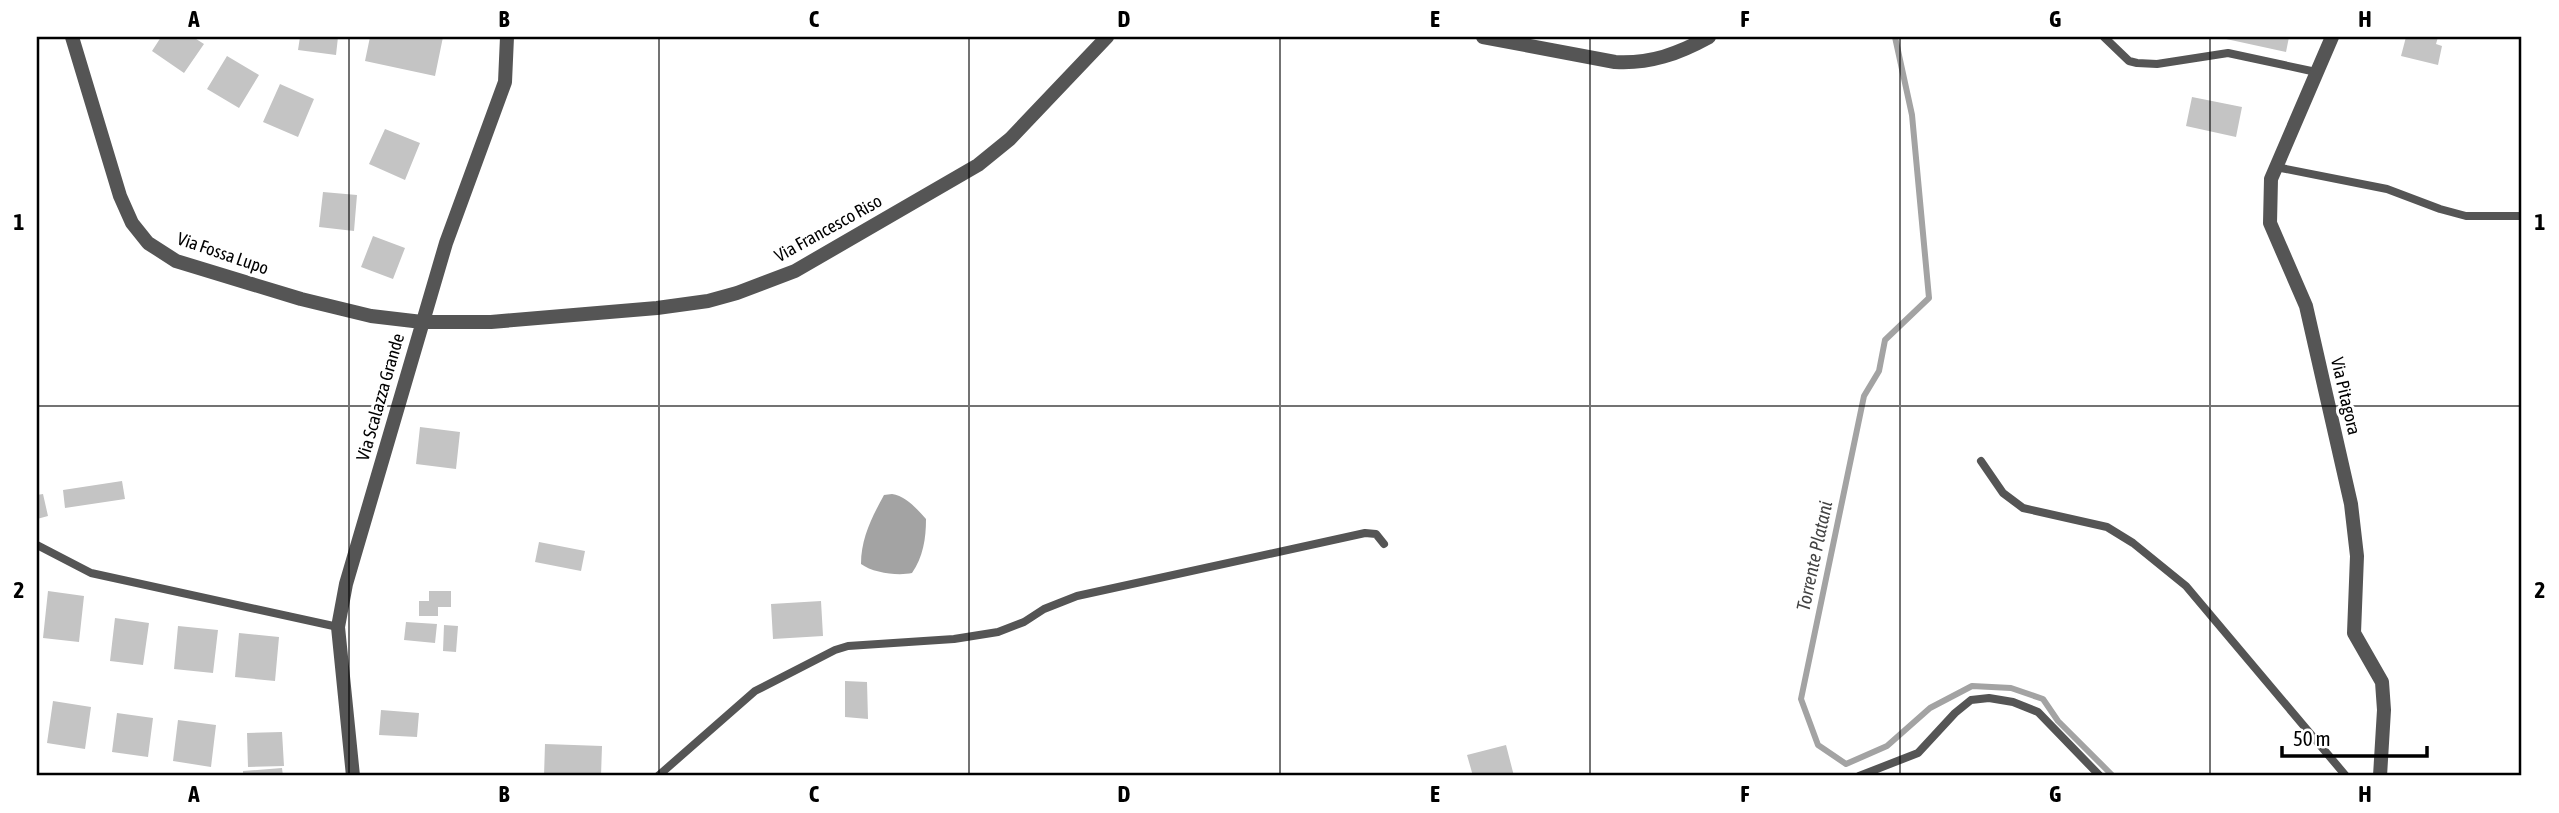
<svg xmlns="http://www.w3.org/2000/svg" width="2559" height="813" viewBox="0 0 2559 813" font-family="'Asap Condensed',sans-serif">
<rect width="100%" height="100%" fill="#fff"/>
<path fill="#a3a3a3" d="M892,494C906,496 917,509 926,519C926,539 923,557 912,573C898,576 873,573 861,564C861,538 872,517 884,495Z"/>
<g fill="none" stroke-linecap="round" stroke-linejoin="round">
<path stroke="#a3a3a3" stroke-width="6" d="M1895,37L1912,115L1929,298L1885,340L1879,371L1864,396L1801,699L1818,745L1846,764L1887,746L1930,708L1972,686L2011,688L2043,699L2058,721L2113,776"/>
</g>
<path fill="#c4c4c4" d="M161,37H193L204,44L184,73L152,51Z
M300,37H338L336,55L298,50Z
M370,37H443L435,76L365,61Z
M2217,37H2289L2286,52Z
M2406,37H2438L2436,44L2442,46L2438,65L2401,56Z
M227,56L259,75L239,108L207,89Z
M280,84L314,99L298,137L263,122Z
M2192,97L2242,107L2236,137L2186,126Z
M385,129L420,143L405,180L369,164Z
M323,192L357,195L354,231L319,227Z
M373,236L405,248L393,279L361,267Z
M420,427L460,432L456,469L416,464Z
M122,481L125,499L65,508L63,490Z
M43,494L48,516L37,519V495Z
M539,542L585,551L581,571L535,562Z
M48,591L84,596L79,642L43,638Z
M429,591H451V607H438V616H419V601H429Z
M821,601L823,636L773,639L771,604Z
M115,618L149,623L143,665L110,661Z
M406,622L437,624L435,643L404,640Z
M444,625L458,626L456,652L443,651Z
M178,626L218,630L213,673L174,669Z
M239,633L279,637L275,681L235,677Z
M845,681L867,682L868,719L845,717Z
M53,701L91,707L85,749L47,743Z
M381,710L419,713L417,737L379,735Z
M117,713L153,718L148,757L112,752Z
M178,720L216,725L211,767L173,761Z
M282,732L284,766L248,767L247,733Z
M545,744L602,746L601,776H544Z
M1506,745L1514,776H1473L1467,755Z
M282,768L283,776H243V771Z"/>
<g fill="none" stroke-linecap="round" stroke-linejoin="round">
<path stroke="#555" stroke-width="8" d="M2104,37L2129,61L2137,63L2157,64L2228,53L2316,72
M2276,167L2387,189L2440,209L2466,216H2522
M1981,461L2003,493L2023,508L2107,527L2133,543L2186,586L2346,776
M37,545L91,573L338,627
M658,776L755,691L835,650L848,646L954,639L998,632L1024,622L1044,609L1077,596L1365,533L1376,534L1384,544
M1859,776L1918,753L1955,713L1971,700L1989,698L2013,702L2038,712L2100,776"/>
<path stroke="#555" stroke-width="14" d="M2332,37L2271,179L2270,223L2306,306L2351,504L2357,556L2354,633L2382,682L2384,710L2380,776"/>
<path stroke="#555" stroke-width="14" d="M72,37L120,196L132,223L148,243L176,261L301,299L371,316L422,322H491L657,308L708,301L737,293L795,271L978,165L1010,139L1107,37
M1483,37L1615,62C1650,64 1678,54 1709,37
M353,776L338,627L346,584L446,243L505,82L507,37"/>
</g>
<path fill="none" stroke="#000" stroke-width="2" stroke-opacity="0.55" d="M349,37V776M659,37V776M969,37V776M1280,37V776M1590,37V776M1900,37V776M2210,37V776M37,406H2522"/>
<g text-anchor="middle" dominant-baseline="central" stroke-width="6" stroke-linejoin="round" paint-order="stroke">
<g font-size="18" fill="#000" stroke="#fff">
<text transform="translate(828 228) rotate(-29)">Via Francesco Riso</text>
<text transform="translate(223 253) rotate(19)">Via Fossa Lupo</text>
<text transform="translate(2346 396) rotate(77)">Via Pitagora</text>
<text transform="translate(380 397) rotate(-74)">Via Scalazza Grande</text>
</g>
<g font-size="19" font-style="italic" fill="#444" stroke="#fff">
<text transform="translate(1814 556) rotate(-78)">Torrente Platani</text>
</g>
</g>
<rect width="2559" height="813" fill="none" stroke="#ffffff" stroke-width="77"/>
<path d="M2282 746v10h145v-10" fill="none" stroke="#000000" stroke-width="3.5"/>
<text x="2293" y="746" font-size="21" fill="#000000" stroke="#ffffff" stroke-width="5" paint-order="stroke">50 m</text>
<rect x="38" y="38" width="2482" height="736" fill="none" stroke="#000" stroke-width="2.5"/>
<g font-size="23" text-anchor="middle" font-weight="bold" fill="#000">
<text x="194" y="27">A</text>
<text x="504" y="27">B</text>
<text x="814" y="27">C</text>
<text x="1124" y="27">D</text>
<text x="1435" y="27">E</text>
<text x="1745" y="27">F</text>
<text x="2055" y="27">G</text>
<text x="2365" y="27">H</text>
<text x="19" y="230">1</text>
<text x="2540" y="230">1</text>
<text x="19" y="598">2</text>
<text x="2540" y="598">2</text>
<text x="194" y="802">A</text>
<text x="504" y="802">B</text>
<text x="814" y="802">C</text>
<text x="1124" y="802">D</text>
<text x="1435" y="802">E</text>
<text x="1745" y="802">F</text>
<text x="2055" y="802">G</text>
<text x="2365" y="802">H</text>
</g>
</svg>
